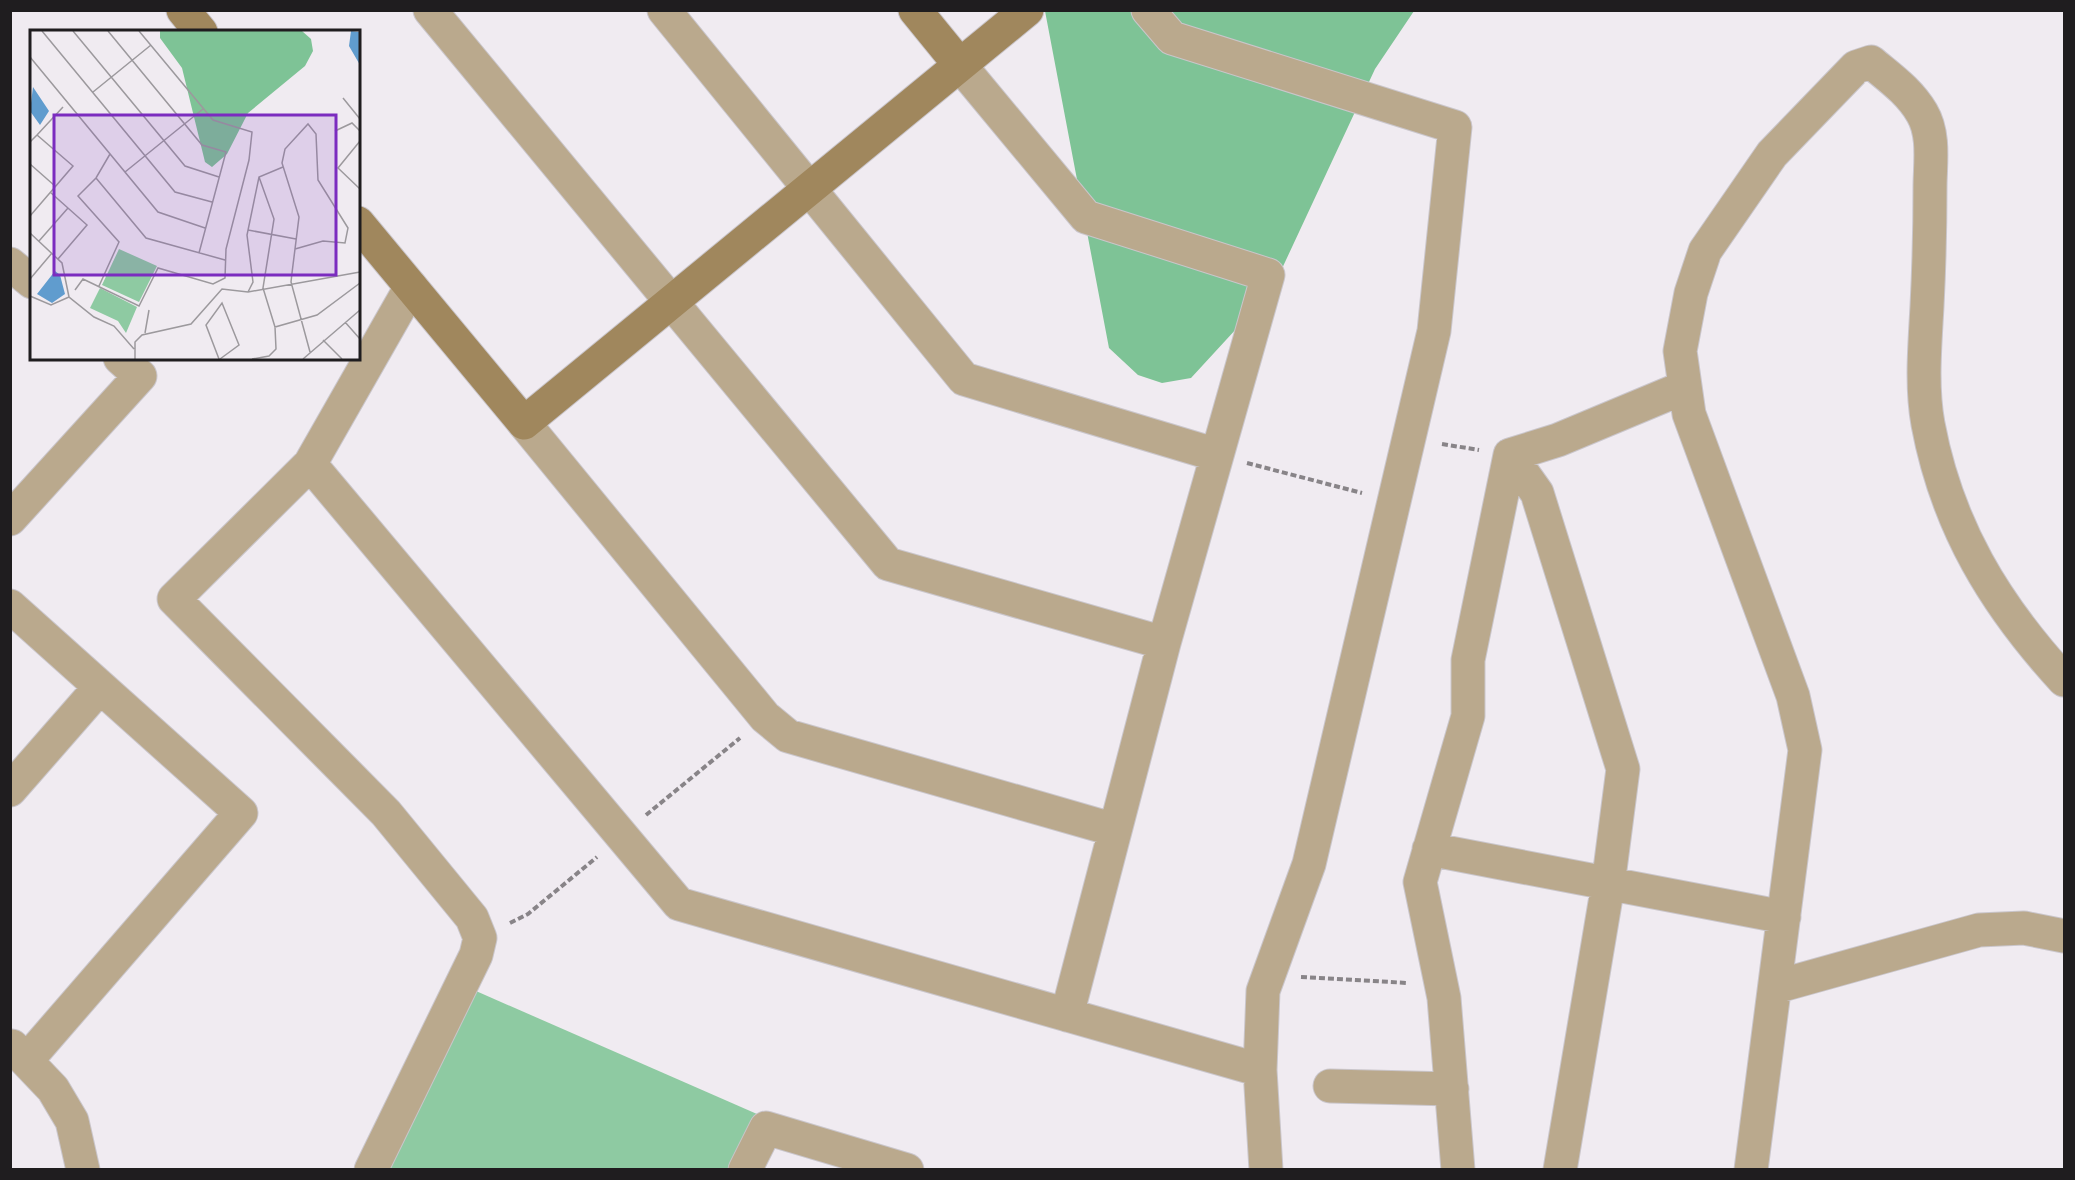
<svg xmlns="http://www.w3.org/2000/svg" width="2075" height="1180" viewBox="0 0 2075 1180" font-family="'Zilla Slab',serif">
<rect width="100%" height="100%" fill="#f0ebf1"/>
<path fill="#8ecaa2" d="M476,991L757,1114L729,1169L386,1170Z"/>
<path fill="#7ec396" d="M1045,11H1414L1375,69L1272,290L1191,378L1162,383L1138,375L1109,348Z"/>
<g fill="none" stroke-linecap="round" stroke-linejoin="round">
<defs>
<path id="street" d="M430,10L888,564L1164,643
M664,10L964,379L1217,455
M1148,10L1172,38L1455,127L1434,331L1309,864L1263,991L1260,1070L1266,1170
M959,64L1086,217L1268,275L1164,643L1067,1015
M10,264L32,282
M524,423L765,717L788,736L1115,830
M1510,455L1537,493L1623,769L1608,885L1560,1170
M310,464L679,904L1260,1070
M10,519L140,376L120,358
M10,606L241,813L27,1060
M10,790L100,687
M1429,849L1784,917
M1775,987L1979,930L2024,928L2064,936
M12,1046L53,1089L72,1121L83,1170
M1330,1086L1452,1089
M371,1170L476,955L480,938L472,918L386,813L174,599L310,464L411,287
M745,1170L766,1128L907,1170
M1458,1170L1444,998L1420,882L1468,716V660L1510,455L1558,440L1685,387
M1751,1170L1805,750L1793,696L1689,414L1680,351L1691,293L1705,251L1772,154L1856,67L1871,62C1890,78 1909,91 1922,113C1935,135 1930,164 1930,188C1930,228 1929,267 1927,306C1925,344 1921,386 1928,424C1947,526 1995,605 2064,680"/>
<path id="secondary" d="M183,10L201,32
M915,10L959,64
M358,223L524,423L1027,10"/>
</defs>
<use href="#street" stroke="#cac6cb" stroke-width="35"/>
<use href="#secondary" stroke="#cac6cb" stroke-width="35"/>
<path stroke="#888488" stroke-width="4" stroke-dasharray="6 3" stroke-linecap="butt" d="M1442,444L1479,450
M1247,463L1362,493
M646,815L740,738
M510,923L528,914L597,857
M1301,977L1408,983"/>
<use href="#street" stroke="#baa98d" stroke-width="33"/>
<use href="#secondary" stroke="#a0875d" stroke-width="33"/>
</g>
<g transform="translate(30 30)">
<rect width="330" height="330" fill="#f0ebf1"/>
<path d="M89,219L127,236L109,272L72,255ZM70,258L107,277L96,303L88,291L60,278Z" fill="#8ecaa2"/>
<path d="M130,1H272L281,9L283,21L275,36L218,83L197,124L182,137L175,132L152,38L130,8Z" fill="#7ec396"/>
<path d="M321,1L330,2V35L319,16ZM3,57L19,81L10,95L0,81ZM25,241L30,245L35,264L22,273L7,264Z" fill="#609cce"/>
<path fill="none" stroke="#9c999d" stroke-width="1.5" d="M12,1L145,162L182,172M43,1L155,136L189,147M78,1L172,115L196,122L169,223M0,27L128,182L175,198M63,62L121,15M313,68L330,89M305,101L322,93L330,101M7,105L33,77M330,111L308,138L330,159M0,112L7,105L43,136L0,186M0,134L25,156M95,142L173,79M229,147L244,189L233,258L245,297L287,285L330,253M66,148L116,208L195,230M20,162L57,195L28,229M218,200L266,209M0,203L32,233L39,267L64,287L84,296L104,319M9,211L38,178M265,219L293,211L315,213L318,198L288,150L286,104L278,94L255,119L252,133L269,187L262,243L261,252L280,322M0,249L22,223M69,256L89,212L48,166L66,148L80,124M45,260L53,249L109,276L128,238L183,254L195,248L196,219L219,130L222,102L183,90L109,1M218,262L223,252L217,205L229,147L253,137M0,266L21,275L39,267M315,292L330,309M115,303L119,280M293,310L312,329M105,329V312L112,305L161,294L192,259L218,262L330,242M189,329L176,295L192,273L209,315L190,329M222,329L239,326L246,319L245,297M273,329L330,280"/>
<path fill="#7b2cbf" fill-opacity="0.15" stroke="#7b2cbf" stroke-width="3" d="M24,85H306V245H24Z"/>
<rect width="330" height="330" fill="none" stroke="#1f1d1f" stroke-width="3"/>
</g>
<rect width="2075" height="1180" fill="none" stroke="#1f1d1f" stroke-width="24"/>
</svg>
